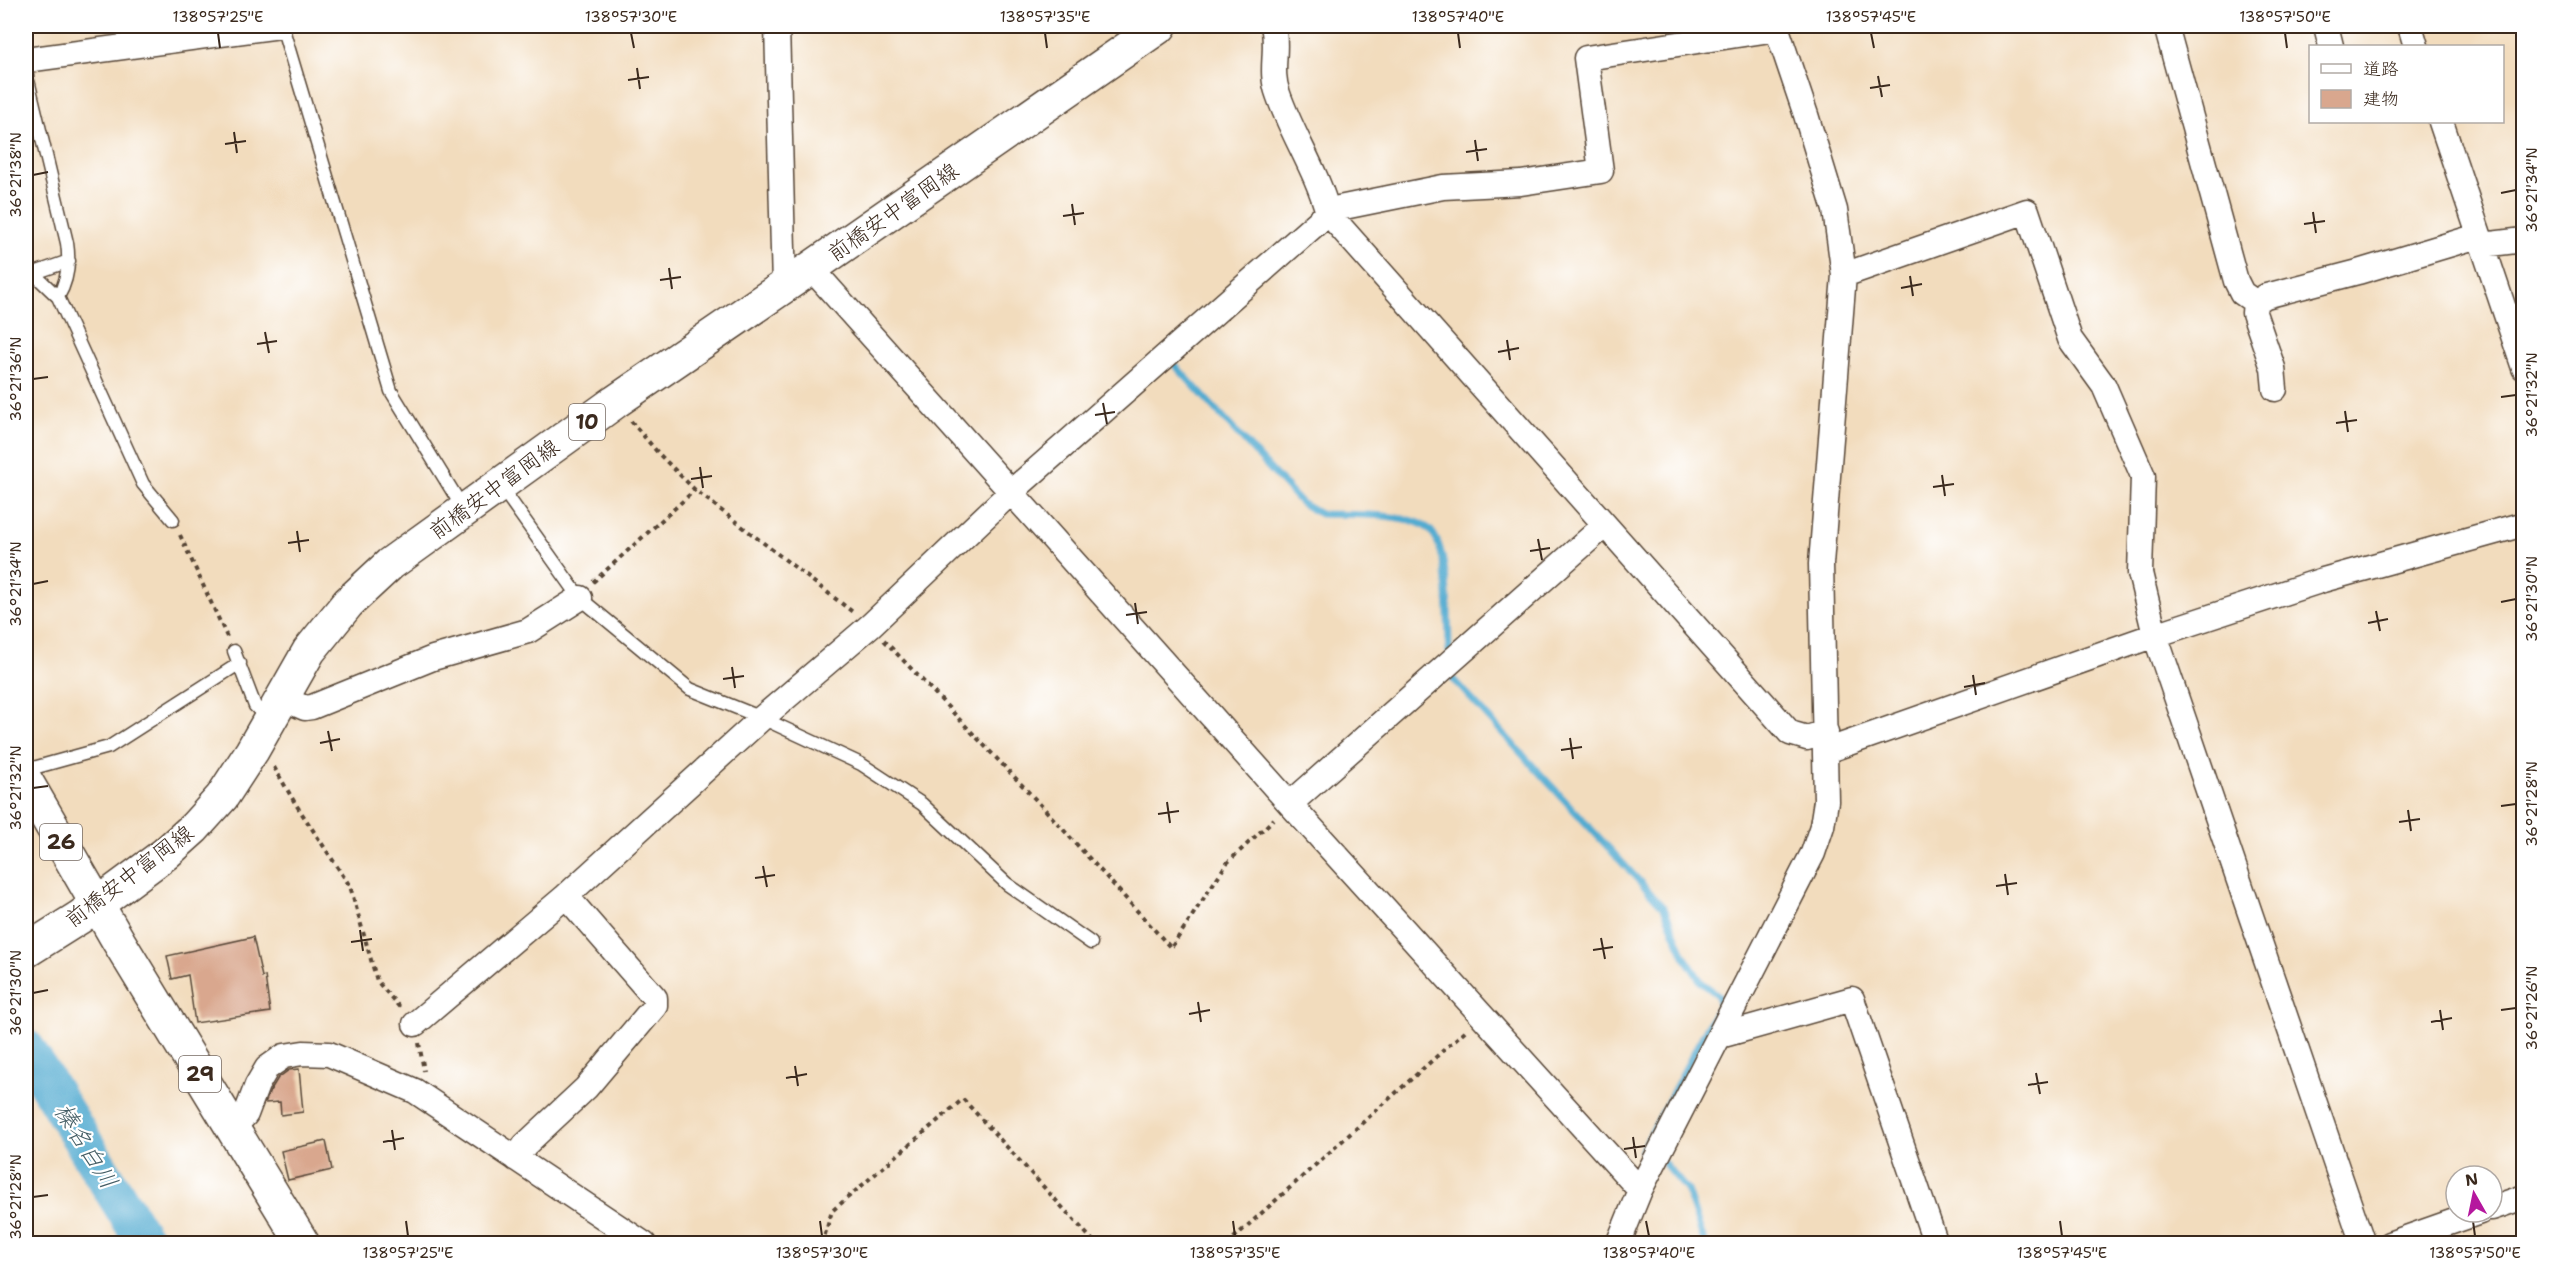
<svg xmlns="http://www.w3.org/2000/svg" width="2549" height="1269" viewBox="0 0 2549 1269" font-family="'Shantell Sans','Klee One',sans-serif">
<rect width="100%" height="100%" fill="#fff"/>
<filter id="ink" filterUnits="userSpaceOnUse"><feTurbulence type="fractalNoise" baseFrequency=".0167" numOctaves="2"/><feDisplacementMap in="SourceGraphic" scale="12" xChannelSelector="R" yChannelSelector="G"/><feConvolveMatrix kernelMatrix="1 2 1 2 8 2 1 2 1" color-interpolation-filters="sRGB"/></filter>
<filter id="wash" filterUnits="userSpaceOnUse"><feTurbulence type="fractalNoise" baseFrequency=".008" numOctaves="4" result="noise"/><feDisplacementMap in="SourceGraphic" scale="24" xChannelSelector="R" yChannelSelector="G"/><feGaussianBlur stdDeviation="1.35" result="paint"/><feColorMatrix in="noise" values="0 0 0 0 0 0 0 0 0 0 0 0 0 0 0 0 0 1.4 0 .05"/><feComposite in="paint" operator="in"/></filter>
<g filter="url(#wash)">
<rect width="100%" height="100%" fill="#f2dcbd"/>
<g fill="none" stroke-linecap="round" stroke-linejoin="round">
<path stroke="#53abd0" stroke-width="7" d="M1173,363L1301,503L1320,514C1346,515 1409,512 1429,529C1450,547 1448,623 1449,651
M1451,677L1664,908L1684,956L1702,983L1718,995L1719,1005L1642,1151
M1665,1164L1687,1190L1705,1244"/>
<path stroke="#53abd0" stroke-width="39" d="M26,1049L146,1244"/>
</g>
<g id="blocks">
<path fill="#d9a78e" d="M253,937L262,977L265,976L270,1012L195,1023L188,975L172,979L167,956Z
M299,1069L303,1112L281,1115L280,1102L265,1103L270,1091L278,1078L289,1070Z
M326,1141L332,1170L288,1180L281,1151Z"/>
</g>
</g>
<g filter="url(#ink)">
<use href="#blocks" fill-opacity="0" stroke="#564536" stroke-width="1.5"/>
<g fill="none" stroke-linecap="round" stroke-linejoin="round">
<defs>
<path id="lane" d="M282,26L391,391L464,510
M26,72L67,243C70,263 68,280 58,297
M34,274L58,297L143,484L173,520
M26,276L69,261
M501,487L580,598L690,689L762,718L861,764L922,804L1007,884L1091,943
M234,651L255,706L269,720
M26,770L109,747L240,663"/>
<path id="street" d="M777,26L784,287
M1273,26C1279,49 1269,70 1278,94C1292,135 1317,171 1328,213L1790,733L1807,738L1826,732
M2166,26L2236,281L2242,293L2255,302
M2326,26L2331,46
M2410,26L2416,46
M26,60L280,26
M2441,122L2524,368
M2482,245L2524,240
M811,268L1290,804L1640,1190
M1844,275L2027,211L2070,339L2104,386L2143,476L2140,573L2155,635L2363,1244
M2275,389L2273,368L2254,313L2255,302L2266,296L2358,272L2478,236
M282,698L305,708L312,707L433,658L528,631L580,598
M1826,751L2155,635L2323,580L2524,524
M1290,804L1604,526
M415,1024L566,896L762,718L871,625L1010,493L1328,213L1339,208L1443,187L1521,183L1601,171L1586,58L1777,29
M1720,1036L1852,999L1936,1244
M233,1128L246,1114L257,1085L267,1068L284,1056L303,1053L329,1054L415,1091L644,1244
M516,1159L525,1145L586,1088L655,1006V998L566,896
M2492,1208L2524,1197
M1618,1244L1640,1190L1813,853L1822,826L1826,801L1821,564L1844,275L1835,210L1806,115L1776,26
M2389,1244L2480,1212"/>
<path id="primary" d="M26,781L119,942L303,1244
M26,951L80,917L165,854L194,828L222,797L252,751L309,651L348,603L390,564L615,402L811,268L1160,26"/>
</defs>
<use href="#lane" stroke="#564536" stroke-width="15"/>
<use href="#street" stroke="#564536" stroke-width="27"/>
<use href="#primary" stroke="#564536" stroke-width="36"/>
<path stroke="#564536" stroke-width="4" stroke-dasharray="4.5 4.5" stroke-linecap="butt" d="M631,421L659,454L695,490L854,613
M180,535L227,637
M593,582L695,490
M884,640L1039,803L1171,948L1227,863L1274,819
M274,767L295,803L350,886L377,981L401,1009
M419,1043L424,1071
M822,1244L832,1211L963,1099L1096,1244
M1227,1244L1466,1030"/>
<use href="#lane" stroke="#fff" stroke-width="12"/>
<use href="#street" stroke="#fff" stroke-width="24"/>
<use href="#primary" stroke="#fff" stroke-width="33"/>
</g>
</g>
<path fill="none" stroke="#3b2a1e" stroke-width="2" d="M218,33L220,48M631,33L634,48M1045,33L1047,48M1458,33L1460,48M1871,33L1874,48M2285,33L2287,48M637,68L640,89M1878,76L1882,97M628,80L649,77M1870,88L1890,85M234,132L237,153M1475,140L1478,161M225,144L246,141M1466,152L1487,149M33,175L48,172M2501,193L2516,190M1072,204L1075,225M2313,212L2316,233M1063,216L1084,213M2304,224L2325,221M669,268L672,289M1910,276L1913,296M660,280L681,277M1901,288L1922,284M265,332L269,353M1507,340L1510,360M257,344L277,341M1498,352L1519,348M33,379L48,377M2501,397L2516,395M1103,403L1107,424M2345,411L2348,432M1095,415L1115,412M2336,423L2357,420M700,467L703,488M1942,475L1945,496M691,479L712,476M1933,487L1954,484M297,531L300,552M1538,539L1542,560M288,543L309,540M1530,551L1550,548M33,584L48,581M2501,602L2516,599M1135,603L1138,624M2376,611L2380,631M1126,615L1147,612M2368,623L2388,619M732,667L735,688M1973,675L1976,695M723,679L744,676M1964,687L1985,683M328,731L332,751M1570,738L1573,759M320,743L340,739M1561,750L1582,747M33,788L48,786M1167,802L1170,823M2501,806L2516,804M2408,810L2411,831M1158,814L1179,811M2399,822L2420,819M763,866L767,887M2005,874L2008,895M755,878L775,875M1996,886L2017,883M360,930L363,951M1601,938L1605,959M351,942L372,939M1593,950L1613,947M33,993L48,990M1198,1002L1201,1022M2440,1010L2443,1030M2501,1010L2516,1008M1189,1014L1210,1010M2431,1022L2452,1018M795,1066L798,1086M2036,1073L2040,1094M786,1078L807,1074M2028,1085L2048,1082M392,1130L395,1150M1633,1137L1636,1158M383,1142L404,1138M1624,1149L1645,1146M33,1197L48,1195M406,1221L408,1236M820,1221L822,1236M1233,1221L1235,1236M1646,1221L1649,1236M2060,1221L2062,1236M2473,1221L2475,1236"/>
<g text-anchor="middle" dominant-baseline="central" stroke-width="4.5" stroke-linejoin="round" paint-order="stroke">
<g fill="#fff" stroke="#766a62" stroke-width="1.5">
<rect x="569" y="404" width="36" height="36" rx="4.5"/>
<rect x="40" y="824" width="42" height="36" rx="4.5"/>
<rect x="179" y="1056" width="42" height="36" rx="4.5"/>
</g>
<g font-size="21" font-weight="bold" fill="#3b2a1e">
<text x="587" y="422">10</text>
<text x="61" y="842">26</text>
<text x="200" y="1074">29</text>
</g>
<g font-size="22" fill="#3b2a1e" stroke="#fff">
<text transform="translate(893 212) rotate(-35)">前橋安中富岡線</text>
<text transform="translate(494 489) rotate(-36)">前橋安中富岡線</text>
<text transform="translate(129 876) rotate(-37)">前橋安中富岡線</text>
</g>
<g font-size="24" font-style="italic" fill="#455e65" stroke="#fff">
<text transform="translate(86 1146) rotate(58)">榛名白川</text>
</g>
</g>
<rect width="2549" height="1269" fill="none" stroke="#fff" stroke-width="66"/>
<rect x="2309" y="45" width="195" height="78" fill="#ffffff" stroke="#b1aaa5" stroke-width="1.5"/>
<rect x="2321" y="64" width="30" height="9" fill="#ffffff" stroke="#b1aaa5" stroke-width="1.5"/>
<text x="2363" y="75" font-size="18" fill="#3b2a1e">道路</text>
<rect x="2321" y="90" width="30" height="18" fill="#d9a78e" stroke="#b1aaa5" stroke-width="1.5"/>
<text x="2363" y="105" font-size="18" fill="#3b2a1e">建物</text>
<g transform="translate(2474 1194) rotate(351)"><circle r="28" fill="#ffffff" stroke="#b1aaa5" stroke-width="1.5"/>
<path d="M0-4.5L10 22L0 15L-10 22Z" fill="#b5179e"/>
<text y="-9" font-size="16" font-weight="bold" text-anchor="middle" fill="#3b2a1e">N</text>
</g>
<rect x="33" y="33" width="2483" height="1203" fill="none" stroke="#3b2a1e" stroke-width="2"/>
<g font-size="15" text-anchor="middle" fill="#3b2a1e">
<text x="218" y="22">138°57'25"E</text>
<text x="631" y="22">138°57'30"E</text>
<text x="1045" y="22">138°57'35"E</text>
<text x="1458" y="22">138°57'40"E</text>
<text x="1871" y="22">138°57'45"E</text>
<text x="2285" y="22">138°57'50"E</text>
<text transform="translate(16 175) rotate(-90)" y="5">36°21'38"N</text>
<text transform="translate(2532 190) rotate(-90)" y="5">36°21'34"N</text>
<text transform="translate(16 379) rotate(-90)" y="5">36°21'36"N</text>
<text transform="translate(2532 395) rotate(-90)" y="5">36°21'32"N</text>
<text transform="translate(16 584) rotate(-90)" y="5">36°21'34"N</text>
<text transform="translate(2532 599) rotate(-90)" y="5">36°21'30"N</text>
<text transform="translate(16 788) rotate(-90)" y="5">36°21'32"N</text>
<text transform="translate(2532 804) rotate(-90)" y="5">36°21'28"N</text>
<text transform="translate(16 993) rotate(-90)" y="5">36°21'30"N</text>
<text transform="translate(2532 1008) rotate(-90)" y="5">36°21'26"N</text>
<text transform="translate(16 1197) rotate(-90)" y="5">36°21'28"N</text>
<text x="408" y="1258">138°57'25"E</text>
<text x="822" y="1258">138°57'30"E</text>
<text x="1235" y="1258">138°57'35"E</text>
<text x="1649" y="1258">138°57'40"E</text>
<text x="2062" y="1258">138°57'45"E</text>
<text x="2475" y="1258">138°57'50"E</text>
</g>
</svg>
